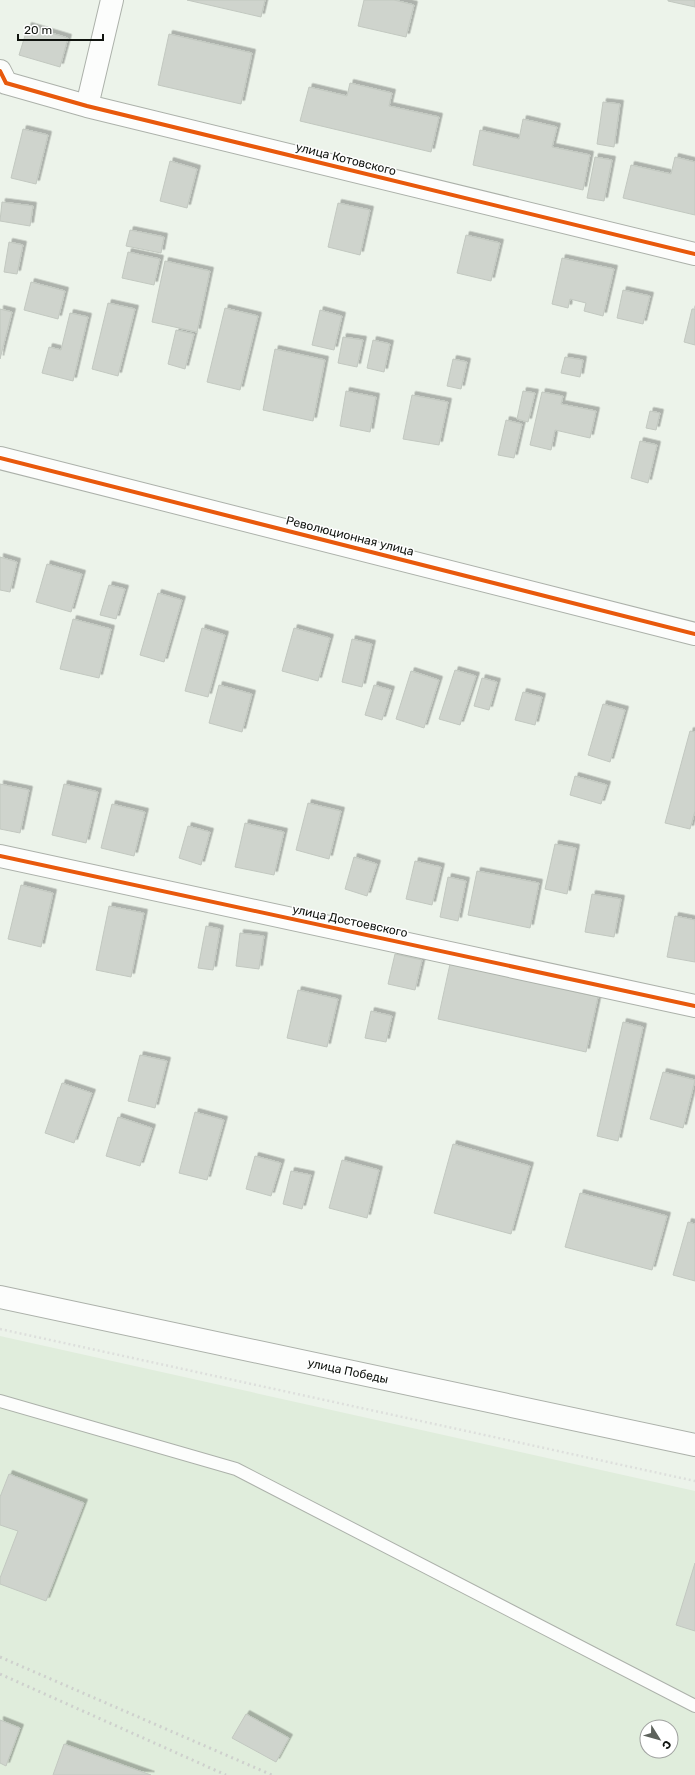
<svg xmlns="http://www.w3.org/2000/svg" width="695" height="1775" viewBox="0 0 695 1775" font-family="Rubik,sans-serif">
<defs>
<filter id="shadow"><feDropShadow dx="3.5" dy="-3.5" stdDeviation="0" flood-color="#0004"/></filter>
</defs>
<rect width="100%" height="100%" fill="#ecf3ea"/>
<path fill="#e0eddc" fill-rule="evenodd" d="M0,1336L695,1491V1775H0ZM647,1727H671V1751H647Z"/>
<path fill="#cfd4cd" stroke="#c2c8c0" filter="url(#shadow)" d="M187,0H265L261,17Z
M364,0H394L414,5L406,37L358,26Z
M668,0H695V7L668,1Z
M28,26L68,38L60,67L19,55Z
M169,34L252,53L241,104L158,85Z
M350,83L392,93L389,106L439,117L431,152L300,121L309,87L347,96Z
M603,102L620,104L614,147L597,144Z
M523,119L557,127L552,147L590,155L583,190L473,165L480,130L519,139Z
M23,129L48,135L36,184L11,178Z
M595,157L612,160L604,201L587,198Z
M675,157L695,162V215L623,198L631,165L671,174Z
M170,161L197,169L187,208L160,201Z
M2,202L33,206L30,226L0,221Z
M338,203L370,210L360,255L328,247Z
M130,230L164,237L161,253L126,246Z
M466,235L500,243L491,281L457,273Z
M9,242L23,245L17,274L4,272Z
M128,252L160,259L154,285L122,278Z
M562,258L614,269L603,316L584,311L586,303L570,299L568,308L552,304Z
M165,261L210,271L197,332L152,322Z
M31,282L65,291L58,319L24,310Z
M623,290L650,296L643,324L617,318Z
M108,303L135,309L118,376L92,369Z
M225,308L258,316L240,390L207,382Z
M0,309L12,312L0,359Z
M692,309H695V345L684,342Z
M320,310L342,316L334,350L312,345Z
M70,313L88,317L73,381L42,373L49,347L61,350Z
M176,330L194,334L185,369L168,364Z
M343,337L363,340L357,367L338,363Z
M373,340L390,344L384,372L367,368Z
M275,349L325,360L313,421L263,410Z
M565,357L583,360L580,377L561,373Z
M453,359L467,362L461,389L447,386Z
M346,391L376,397L370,432L340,426Z
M523,391L535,393L528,422L517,419Z
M542,392L563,396L561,404L596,411L590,438L555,430L551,450L530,445Z
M412,395L448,402L439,445L403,439Z
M650,411L660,413L656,430L646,428Z
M506,420L522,424L514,458L498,455Z
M640,441L657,445L648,483L631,478Z
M0,557L17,562L10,592L0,590Z
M47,564L82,574L71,612L36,602Z
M109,585L125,589L116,619L100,615Z
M158,593L182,600L164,662L140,655Z
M73,619L111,629L99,678L60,669Z
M202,628L225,635L208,697L185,691Z
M294,628L330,638L318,681L282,671Z
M352,639L372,644L362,687L342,682Z
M455,670L476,676L460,725L439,719Z
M411,671L439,680L424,728L396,719Z
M482,678L497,682L489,710L474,706Z
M219,685L252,694L242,732L209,723Z
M374,685L391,690L382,720L365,715Z
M523,692L542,697L535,725L515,720Z
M603,704L625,710L610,762L588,755Z
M690,731L695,732V811L690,829L665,823Z
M575,776L607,785L601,804L570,795Z
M0,784L29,790L20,833L0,829Z
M64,784L98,792L86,843L52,835Z
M308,803L341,811L329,859L296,850Z
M112,804L145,812L134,856L101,848Z
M245,823L284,832L274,875L235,867Z
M188,826L210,832L201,865L179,858Z
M555,844L576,848L567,894L545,889Z
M354,857L377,864L367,896L345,889Z
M415,861L441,867L432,905L406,899Z
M477,871L539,883L530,928L468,915Z
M448,877L466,881L458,921L440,917Z
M21,885L53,893L41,947L8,939Z
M592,894L621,899L614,937L585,932Z
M109,906L144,913L131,977L96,970Z
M675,916L695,920V962L667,957Z
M206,926L220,929L213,970L198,968Z
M240,933L264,936L259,969L236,966Z
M395,954L422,960L415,990L388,984Z
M450,964L598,997L586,1052L438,1019Z
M298,990L338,999L327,1047L287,1038Z
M371,1011L392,1016L386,1042L365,1038Z
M623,1022L643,1027L618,1141L597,1136Z
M140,1055L167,1061L155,1108L128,1101Z
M663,1072L695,1080L683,1128L650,1119Z
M62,1083L92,1093L74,1143L45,1133Z
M195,1112L224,1120L207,1180L179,1173Z
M118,1117L152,1128L140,1166L106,1156Z
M453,1144L530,1166L511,1234L434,1213Z
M255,1156L281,1163L271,1196L246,1189Z
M342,1160L379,1170L367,1218L329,1208Z
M291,1171L311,1175L302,1209L283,1204Z
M580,1193L667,1216L652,1270L565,1247Z
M688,1222L695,1224V1281L673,1275Z
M9,1474L84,1503L46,1601L0,1584V1578L18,1531L0,1525V1497Z
M695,1563V1631L676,1625Z
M246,1714L289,1738L276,1762L232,1738Z
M0,1720L20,1728L6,1766L0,1763Z
M64,1744L151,1775H53Z"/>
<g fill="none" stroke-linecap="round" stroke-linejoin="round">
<defs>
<path id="service" d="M0,1401L236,1469L695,1706"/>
<path id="minor" d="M0,71L6,83L87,106L695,254
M87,106L112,0
M0,856L695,1006"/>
<path id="tertiary" d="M0,458L695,634
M0,1297L695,1445"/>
</defs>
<use href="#service" stroke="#acb1aa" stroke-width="14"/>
<use href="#minor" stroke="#acb1aa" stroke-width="24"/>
<use href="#tertiary" stroke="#acb1aa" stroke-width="24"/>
<path stroke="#dddfdc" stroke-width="2.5" stroke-dasharray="2 3" stroke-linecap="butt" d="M0,1329L695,1481"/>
<use href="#service" stroke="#fcfdfc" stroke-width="12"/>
<use href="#minor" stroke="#fcfdfc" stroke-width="22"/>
<use href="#tertiary" stroke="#fcfdfc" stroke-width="22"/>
<path stroke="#ced0cd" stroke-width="3" stroke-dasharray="2 4" stroke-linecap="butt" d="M0,1657L272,1775
M0,1674L226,1775"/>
<defs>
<path id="cycleway" d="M0,71L6,83L87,106L695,254
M0,458L695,634
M0,856L695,1006"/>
</defs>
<use href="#cycleway" stroke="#fff" stroke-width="6"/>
<use href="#cycleway" stroke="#e8590c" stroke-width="4"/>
</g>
<g text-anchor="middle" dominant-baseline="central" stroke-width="3" stroke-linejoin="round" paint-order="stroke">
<g font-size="12" fill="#10140f" stroke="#fff">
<text transform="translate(346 159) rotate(14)">улица Котовского</text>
<text transform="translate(350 536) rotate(14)">Революционная улица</text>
<text transform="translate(350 921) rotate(12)">улица Достоевского</text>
<text transform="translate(348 1371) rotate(12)">улица Победы</text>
</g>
</g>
<g transform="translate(659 1739) rotate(127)"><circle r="19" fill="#ffffff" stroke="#9fa19f"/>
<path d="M0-3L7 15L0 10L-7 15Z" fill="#5d625c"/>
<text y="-6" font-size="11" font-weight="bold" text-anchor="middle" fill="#10140f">С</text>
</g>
<path d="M18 34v6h85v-6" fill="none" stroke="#10140f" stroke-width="2"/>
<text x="24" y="34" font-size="12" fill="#10140f" stroke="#ffffff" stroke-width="3" paint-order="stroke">20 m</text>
</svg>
